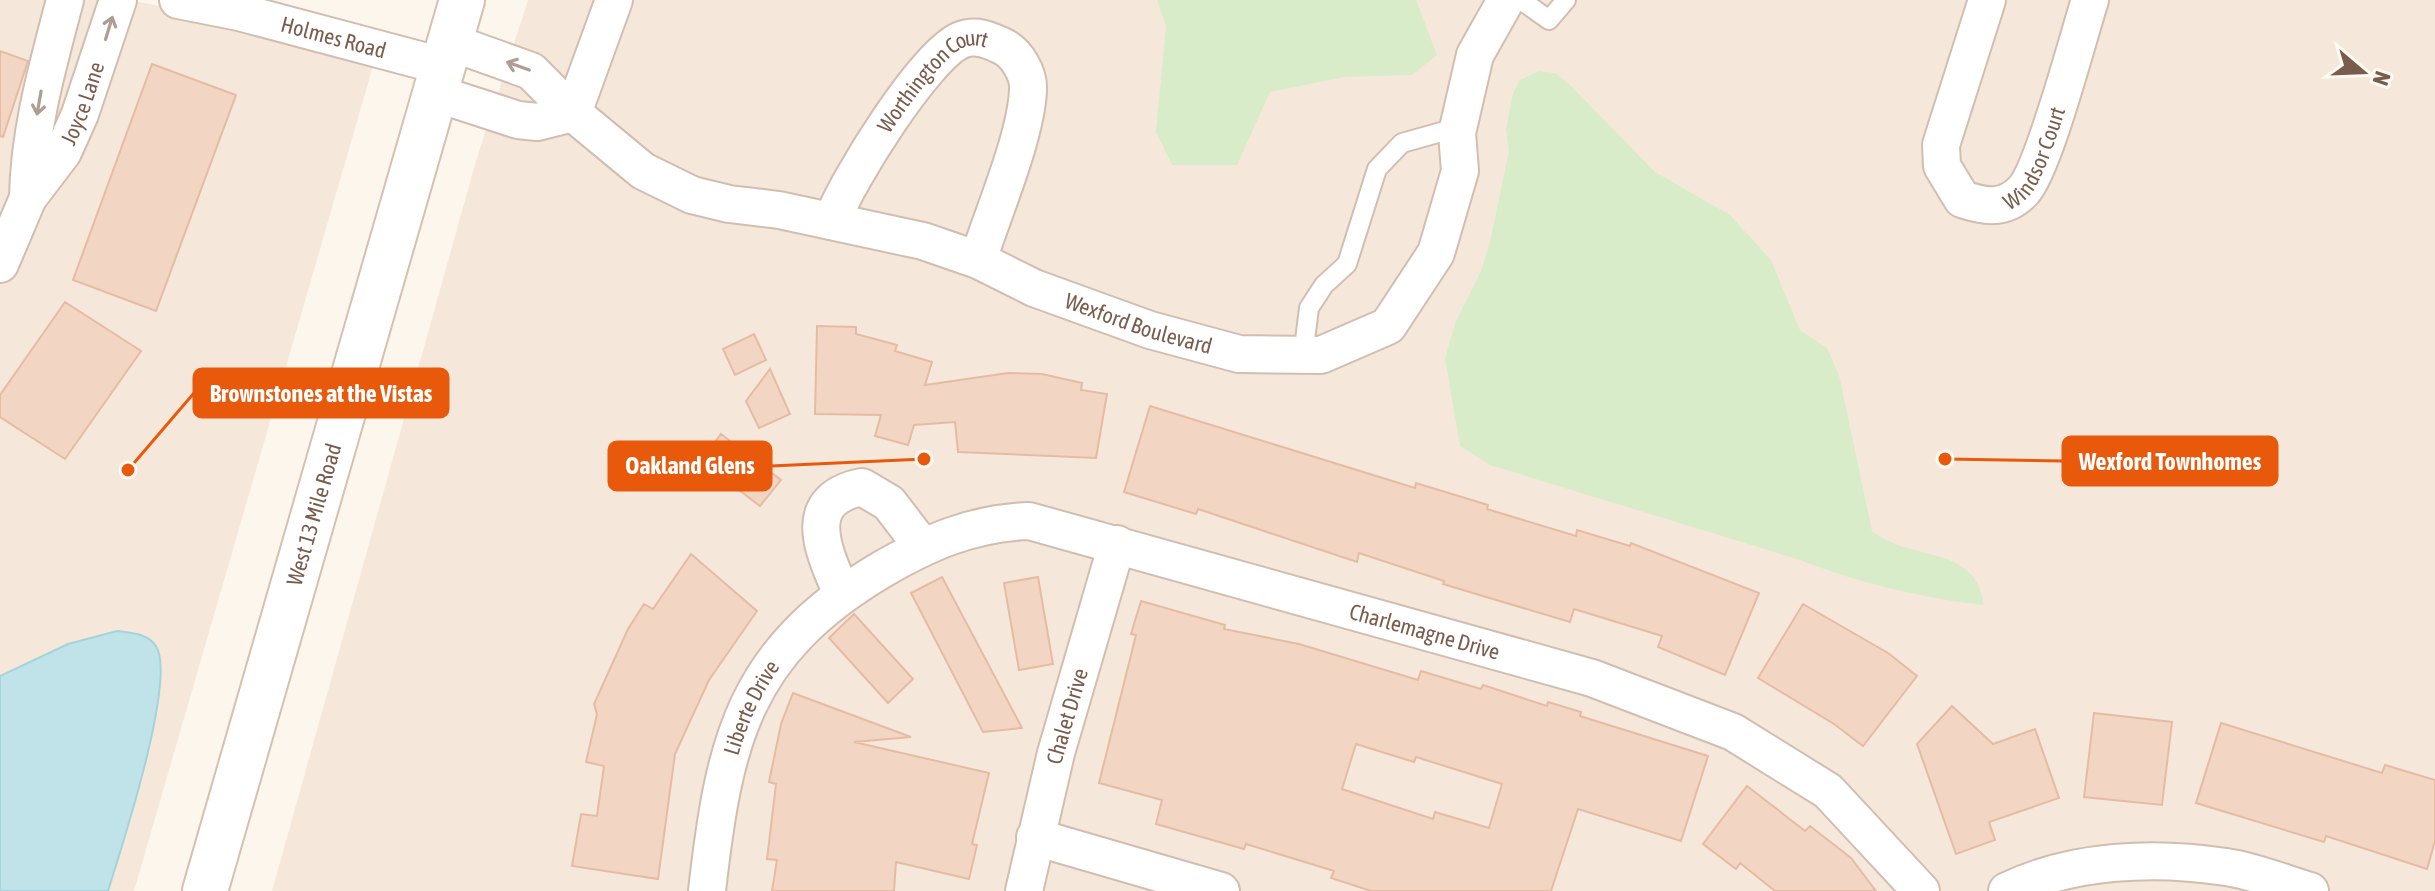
<svg xmlns="http://www.w3.org/2000/svg" width="2435" height="891" viewBox="0 0 2435 891" font-family="'Asap Condensed',sans-serif">
<rect width="100%" height="100%" fill="#fdf6ec"/>
<path fill="#f5e8da" d="M0,0H129L378,49L134,891H0Z
M528,0H2435V891H272L476,161Z"/>
<path fill="#d8ecc9" d="M1157,0H1416L1437,55L1412,75L1344,77L1270,92L1237,165H1172L1156,132L1166,26Z
M1539,71L1555,73L1568,83L1655,172L1730,215L1771,260L1800,330L1827,348L1839,375L1872,531C1909,562 1976,543 1984,605C1925,599 1855,582 1800,560L1490,465L1460,446L1445,358L1456,321L1481,271L1490,242L1509,151L1506,130L1513,93L1520,80Z"/>
<path fill="#bfe3e8" stroke="#a5d3da" stroke-width="2" d="M117,631C131,633 147,633 156,646C177,679 121,849 108,891H0V676L68,644Z"/>
<path fill="#f3d5c3" stroke="#e6bba3" stroke-width="2" fill-rule="evenodd" d="M0,51L28,61L3,137L0,136Z
M152,64L236,95L156,311L73,280Z
M65,302L141,351L65,459L0,417V395Z
M817,326L856,327V334L897,345L895,351L932,362L925,385L1008,373L1042,374L1082,383L1081,390L1107,394L1096,458L958,452L955,422L914,425L908,445L875,436L881,415L815,414Z
M754,334L766,360L735,375L723,349Z
M770,369L790,414L759,428L746,401Z
M1150,406L1415,488L1416,483L1488,505L1487,509L1576,536L1577,530L1630,546L1631,543L1759,593L1725,675L1658,647L1662,636L1574,609L1570,622L1443,584L1444,581L1359,553L1357,562L1198,509L1196,514L1124,492Z
M721,434L781,480L760,506L701,461Z
M691,554L757,611L709,680L675,754L658,879L572,866L581,814L597,816L604,766L586,762L597,714L594,704L628,629L644,604L653,609Z
M942,577L1022,728L983,732L911,593Z
M1038,577L1053,664L1019,670L1004,583Z
M1141,601L1225,625L1224,629L1299,644L1418,680L1421,671L1481,689L1483,685L1547,706L1548,702L1581,712L1580,716L1708,756L1681,841L1578,809L1551,891H1371L1331,878L1334,871L1246,844L1244,849L1156,824L1162,800L1099,783L1136,635L1131,634ZM1356,744L1414,762L1416,757L1502,784L1489,828L1435,812L1433,819L1342,789Z
M1803,604L1888,653L1917,676L1863,746L1834,724L1758,678Z
M854,614L913,679L888,703L829,638Z
M793,693L911,737L854,742L989,773L972,844L977,845L969,879L896,862L894,891H772L777,860L767,859L776,784L769,782L781,724Z
M1952,706L1993,744L2035,729L2059,798L1989,822L1995,840L1956,854L1917,744Z
M2094,713L2172,722L2162,805L2084,797Z
M2221,723L2382,773L2385,765L2435,780V841L2427,869L2326,836L2324,842L2196,803Z
M1747,786L1805,831L1810,826L1851,858L1876,891H1775L1740,863L1736,869L1703,844Z"/>
<g fill="none" stroke-linecap="round" stroke-linejoin="round">
<defs>
<path id="lane" d="M1521,0L1549,20L1566,0
M1303,356L1309,308L1324,285L1347,264L1377,169L1402,143L1459,127"/>
<g id="street">
<path id="s1" d="M178,0L239,12L442,66"/>
<path id="s2" d="M1987,0L1941,145L1942,166L1962,199C1985,207 2005,210 2023,191C2044,169 2078,37 2090,0"/>
<path id="s3" d="M450,42L531,71L573,113L643,171L692,195L729,204L779,210L923,241L978,260L1034,288L1150,330L1239,354L1321,355L1388,326L1436,253L1460,171L1457,133L1475,55L1506,0"/>
<path d="M435,93L518,120L537,122L573,113"/>
<path d="M573,113L614,0"/>
<path d="M28,198C29,130 48,65 65,0"/>
<path id="s4" d="M832,221C846,182 925,55 961,40C976,34 989,40 1002,46C1017,53 1029,74 1028,90C1026,137 993,213 978,260"/>
<path id="s5" d="M0,264L28,198L63,152L80,114L118,0"/>
<path d="M842,594C824,552 798,500 862,487L889,503L922,546"/>
<path d="M1035,837L1221,891"/>
<path id="s6" d="M707,891C724,741 743,652 881,570C929,542 973,523 1029,521L1592,678L1733,732L1828,791L1921,891"/>
<path id="s7" d="M1024,891L1056,753L1117,544"/>
<path d="M2007,891C2073,859 2155,856 2226,867C2254,871 2283,883 2310,891"/>
</g>
<g id="secondary">
<path id="s8" d="M205,891L462,0"/>
</g>
</defs>
<use href="#lane" stroke="#d1beb0" stroke-width="22"/>
<use href="#street" stroke="#d1beb0" stroke-width="40"/>
<use href="#secondary" stroke="#d6c0b0" stroke-width="48"/>
<use href="#lane" stroke="#fff" stroke-width="18"/>
<use href="#street" stroke="#fff" stroke-width="36"/>
<use href="#secondary" stroke="#fff" stroke-width="44"/>
</g>
<defs><path id="oneway-shaft" d="M-6 0H5M1.5-3L5.5 0L1.5 3" fill="none" stroke-width="1.6" stroke-linecap="round" stroke-linejoin="round" transform="scale(2)"/></defs>
<g stroke="#af9d94">
<use href="#oneway-shaft" transform="translate(109 28) rotate(-73)"/>
<use href="#oneway-shaft" transform="translate(518 66) rotate(-160)"/>
<use href="#oneway-shaft" transform="translate(39 103) rotate(100)"/>
</g>
<g text-anchor="middle" dominant-baseline="central" stroke-width="8" stroke-linejoin="round" paint-order="stroke">
<g font-size="22" fill="#7a5c4d" stroke="#fffaf3">
<text stroke="none"><textPath href="#s1" startOffset="160">Holmes Road</textPath></text>
<text stroke="none"><textPath href="#s4" startOffset="178">Worthington Court</textPath></text>
<text stroke="none"><textPath href="#s5" startOffset="182">Joyce Lane</textPath></text>
<text stroke="none"><textPath href="#s2" startOffset="312">Windsor Court</textPath></text>
<text stroke="none"><textPath href="#s3" startOffset="758">Wexford Boulevard</textPath></text>
<text stroke="none"><textPath href="#s8" startOffset="392">West 13 Mile Road</textPath></text>
<text stroke="none"><textPath href="#s6" startOffset="952">Charlemagne Drive</textPath></text>
<text stroke="none"><textPath href="#s6" startOffset="190">Liberte Drive</textPath></text>
<text stroke="none"><textPath href="#s7" startOffset="180">Chalet Drive</textPath></text>
</g>
</g>
<path fill="none" stroke="#e8590c" stroke-width="3" d="M128 470L194 393M1945 459L2063 461M924 459L771 466"/>
<g fill="#e8590c" stroke="#fffaf3" stroke-width="3">
<circle cx="128" cy="470" r="8"/>
<circle cx="1945" cy="459" r="8"/>
<circle cx="924" cy="459" r="8"/>
</g>
<g fill="#e8590c" stroke="#e8590c" stroke-width="3">
<rect x="194" y="369" width="254" height="48" rx="8"/>
<rect x="2063" y="437" width="214" height="48" rx="8"/>
<rect x="609" y="442" width="162" height="48" rx="8"/>
</g>
<g font-size="24" text-anchor="middle" font-weight="bold" fill="#fff">
<text x="321" y="402">Brownstones at the Vistas</text>
<text x="2170" y="470">Wexford Townhomes</text>
<text x="690" y="474">Oakland Glens</text>
</g>
<g transform="translate(2363 72) rotate(109)" stroke="#fffaf3" stroke-width="6" paint-order="stroke">
<path d="M0-6L14 30L0 20L-14 30Z" fill="#7a5c4d"/>
<text y="-12" font-size="22" font-weight="bold" text-anchor="middle" fill="#7a5c4d">N</text>
</g>
</svg>
